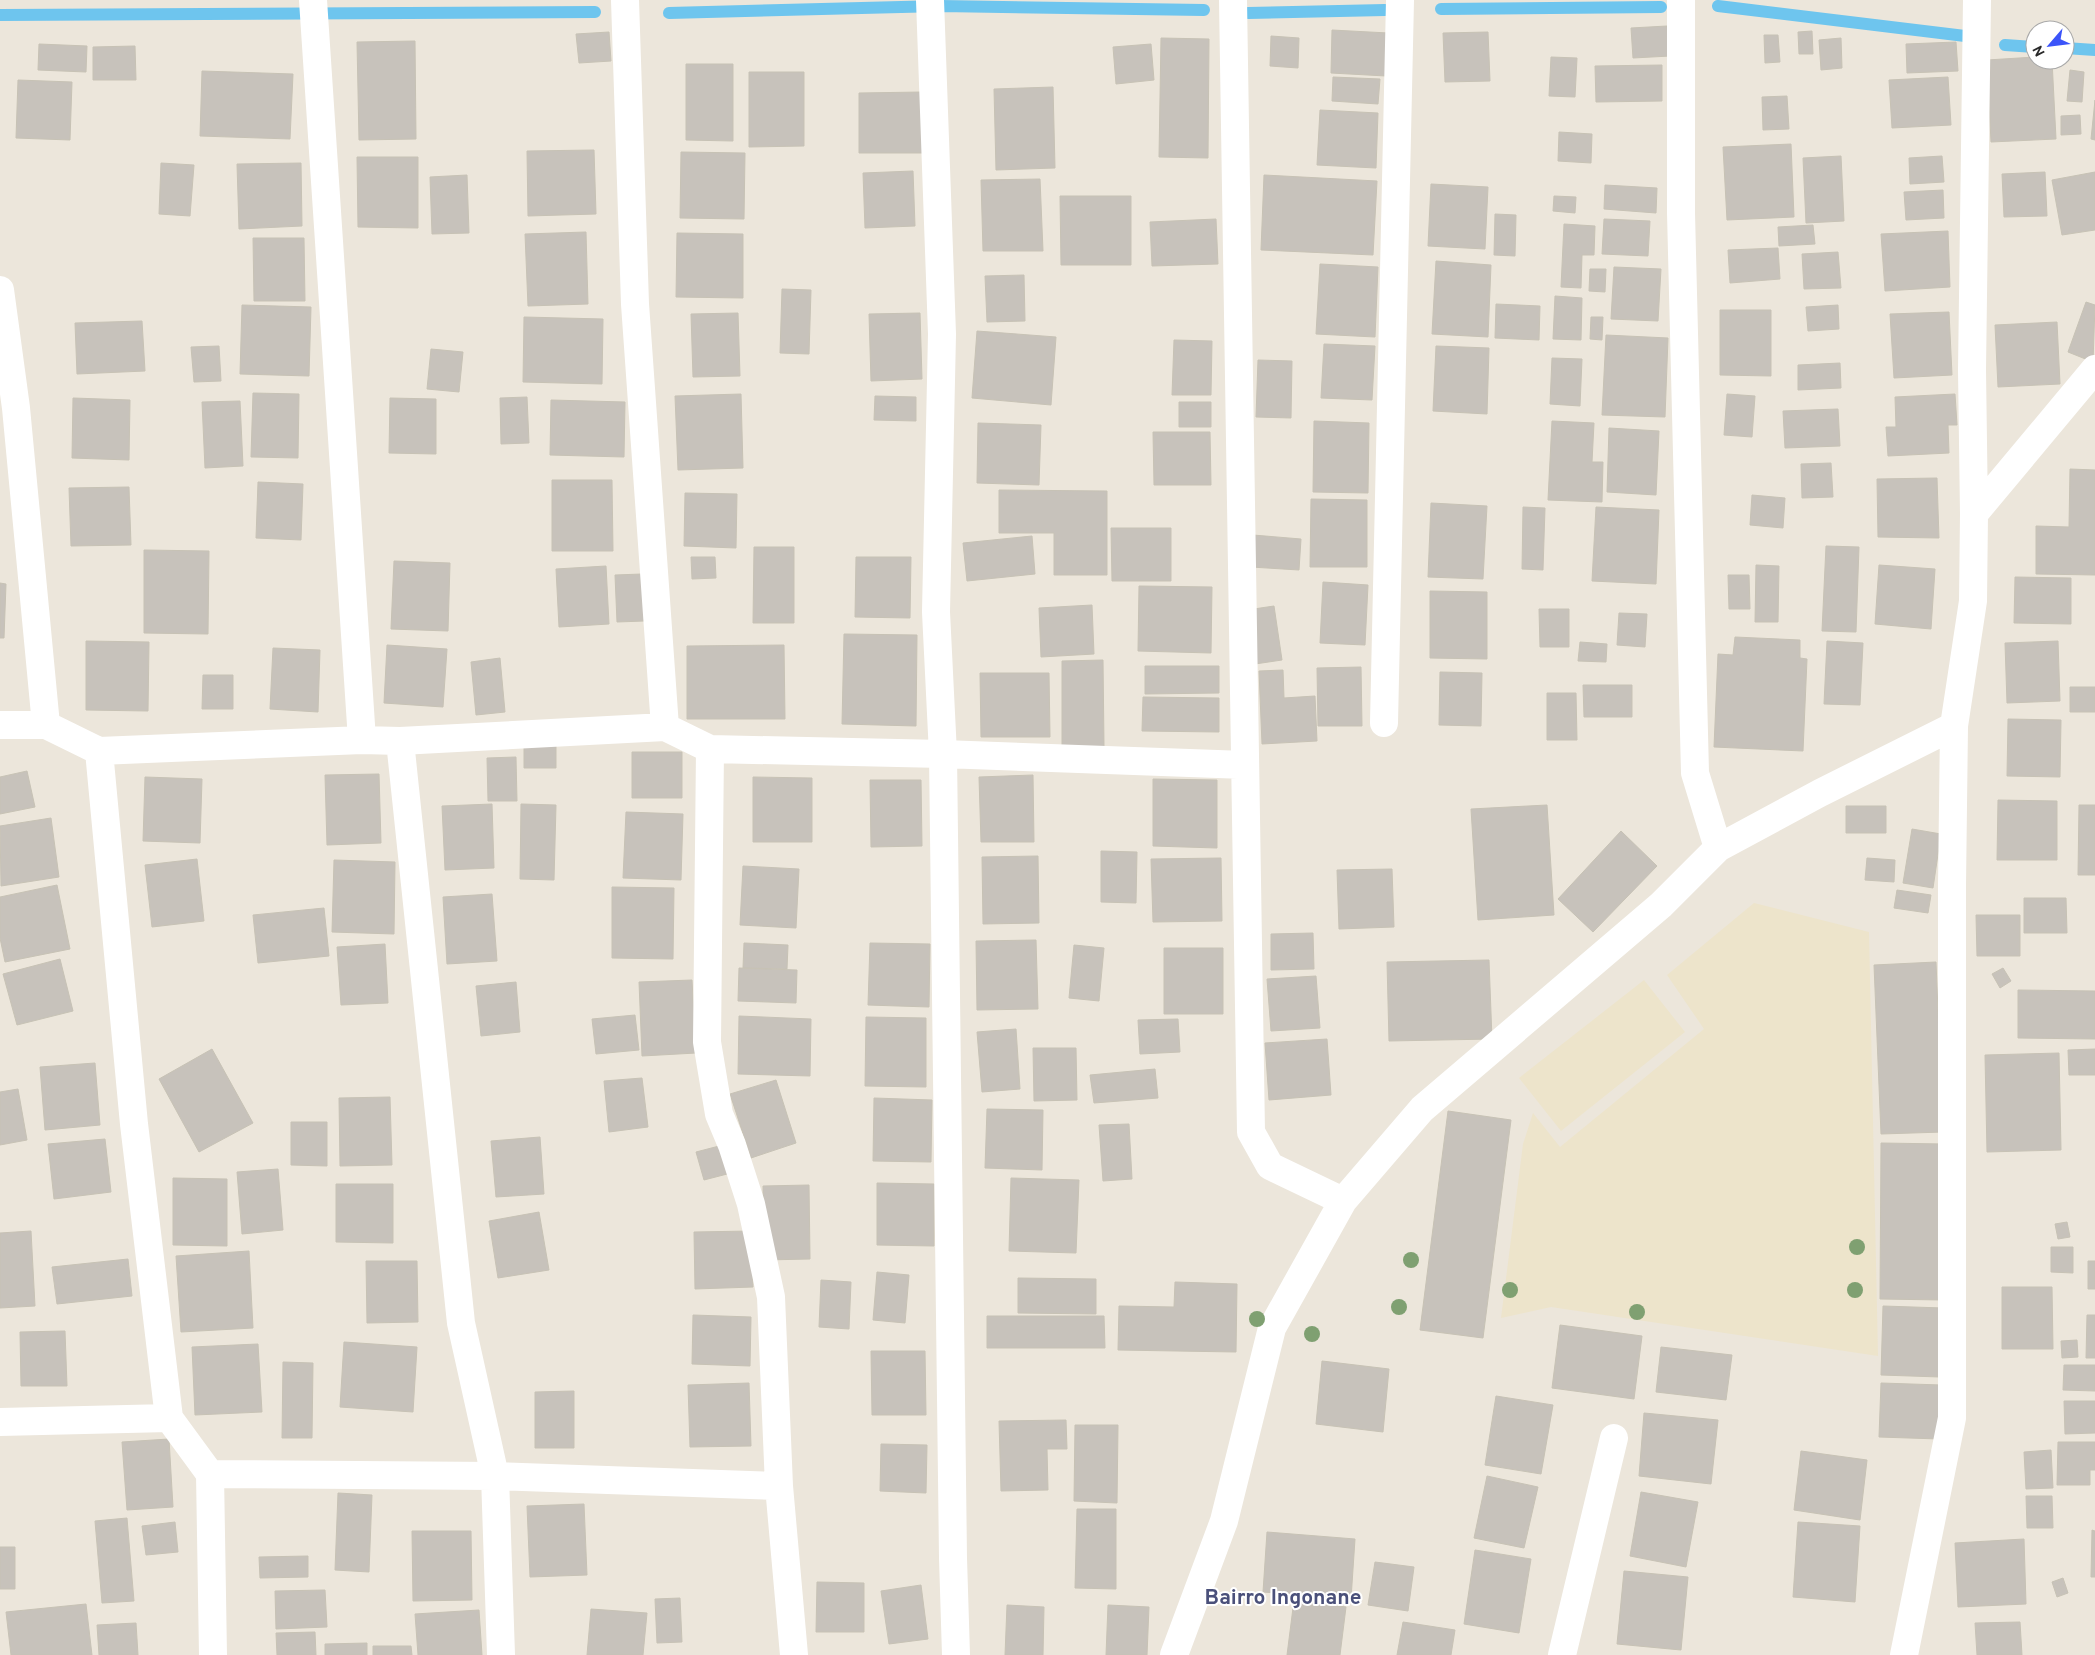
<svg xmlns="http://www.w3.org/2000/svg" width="2095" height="1655" viewBox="0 0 2095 1655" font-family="Overpass,sans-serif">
<rect width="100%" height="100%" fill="#ece6db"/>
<path fill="#ede4cb" d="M1754,903L1869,932L1878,1356L1551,1307L1501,1318L1523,1144L1533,1113L1560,1147L1704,1029L1667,975Z
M1644,980L1685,1032L1561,1131L1519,1078Z"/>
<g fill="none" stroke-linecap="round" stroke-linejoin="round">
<path stroke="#6ec5ee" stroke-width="12" d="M1718,6L1965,36
M1441,9L1661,7
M669,13L941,6L1204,10
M1248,13L1385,10
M0,15L595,12
M2005,45L2035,47
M2065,48L2095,50"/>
</g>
<path fill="#c7c2bb" stroke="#c7c2b5" d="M1667,26L1670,56L1633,58L1631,28Z
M1332,30L1388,33L1386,76L1331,73Z
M1812,31L1813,54H1799L1798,32Z
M609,32L611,61L579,63L576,34Z
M1488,32L1490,81L1445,82L1443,33Z
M1764,35H1778L1780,62L1765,63Z
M1271,36L1299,38L1298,68L1270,66Z
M1161,38L1209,39L1208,158L1159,157Z
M1841,38L1842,68L1821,70L1819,40Z
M415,41L416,139L359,140L357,42Z
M1956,42L1958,71L1907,73L1906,44Z
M39,44L87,46L86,72L38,70Z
M1151,44L1154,80L1116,84L1113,47Z
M135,46L136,80H93V47Z
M1551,57L1577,58L1575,97L1549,96Z
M2035,57V60H2052L2056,139L1991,142L1987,60Z
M686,64H733V141L686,140Z
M1662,65V101L1596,102L1595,66Z
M2070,70L2084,72L2082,102L2067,101Z
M202,71L293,74L290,139L200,136Z
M749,72H804V146L749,147Z
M1333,77L1380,79L1378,104L1332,101Z
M1948,77L1951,125L1892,128L1889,80Z
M18,80L72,82L70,140L16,138Z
M1053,87L1055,168L996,170L994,89Z
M922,92L923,153H859V93Z
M1787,96L1789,129L1763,130L1762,97Z
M2095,100V140L2091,139Z
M1320,110L1378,113L1376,168L1317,165Z
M2080,115L2081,134L2061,135V116Z
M1559,132L1592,134L1591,163L1558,161Z
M1791,144L1794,217L1727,220L1723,147Z
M594,150L596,214L528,216L527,151Z
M681,152L745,153L744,219L680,218Z
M1841,156L1844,221L1806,223L1803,158Z
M1942,156L1944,182L1910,184L1909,158Z
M357,157H418V228L358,227Z
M161,163L194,165L190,216L159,214Z
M301,163L302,226L239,229L237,164Z
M913,171L915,226L865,228L863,173Z
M2045,172L2047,216L2004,217L2002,174Z
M2095,172V230L2062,235L2052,180Z
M467,175L469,233L432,234L430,177Z
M1264,175L1377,181L1373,255L1261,250Z
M1040,179L1043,251H983L981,180Z
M1431,184L1488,187L1485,249L1428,246Z
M1605,185L1657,188L1656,213L1604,209Z
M1943,190L1944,218L1906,220L1904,192Z
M1060,196H1131V265H1061Z
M1554,196L1576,197L1575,213L1553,211Z
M1495,214L1516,215L1515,256L1494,255Z
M1216,219L1218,264L1152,266L1150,222Z
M1604,219L1650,221L1648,256L1602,254Z
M1564,224L1595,226L1594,255H1582L1581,288L1561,287Z
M1813,225L1815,244L1779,246L1778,227Z
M1948,231L1950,287L1885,291L1881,234Z
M586,232L588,304L528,306L525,234Z
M677,233L743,234V298L676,297Z
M253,238H304L305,301H254Z
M1778,248L1780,279L1730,283L1728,250Z
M1838,252L1841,288L1804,289L1802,254Z
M1436,261L1491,265L1488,337L1432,334Z
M1320,264L1378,267L1375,337L1316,334Z
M1614,267L1661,269L1658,321L1611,319Z
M1590,269H1606L1605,292L1589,291Z
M1024,275L1025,321L987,322L985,276Z
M782,289L811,290L809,354L780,353Z
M1555,296L1582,298L1581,340L1553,339Z
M2086,302L2095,305L2093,362L2068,352Z
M1496,304L1540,306L1539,340L1495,338Z
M242,305L311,307L309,376L240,374Z
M1838,305L1839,329L1808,331L1806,307Z
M1720,310H1771V376L1720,375Z
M1949,312L1952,375L1894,378L1890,314Z
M738,313L740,376L693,377L691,314Z
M920,313L922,379L871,381L869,314Z
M524,317L603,319L602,384L523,382Z
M1591,317H1603L1602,340L1590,339Z
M142,321L145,371L77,374L75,323Z
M2057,322L2060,384L1998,387L1995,325Z
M977,331L1056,337L1051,405L972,398Z
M1606,335L1668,338L1665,417L1602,415Z
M1174,340L1212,341L1211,395H1172Z
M1324,344L1375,346L1372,400L1321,398Z
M219,346L221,381L194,382L191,347Z
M1436,346L1489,348L1487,414L1433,411Z
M431,349L463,352L459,392L427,389Z
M1552,358L1582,359L1580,406L1550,404Z
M1258,360L1292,361L1291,418L1256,417Z
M1840,363L1841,388L1798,390V365Z
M253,393L299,394L298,458L251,457Z
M741,394L743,468L678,470L675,396Z
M1727,394L1755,396L1752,437L1724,435Z
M1955,394L1957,425H1948L1949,453L1888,456L1886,427H1896L1895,397Z
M875,396L916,397V421L874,420Z
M527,397L529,443L501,444L500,398Z
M73,398L130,400L129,460L72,458Z
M390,398L436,399V454L389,453Z
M551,400L625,402L624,457L550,455Z
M240,401L243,466L205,468L202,402Z
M1179,402H1211V427H1179Z
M1838,409L1840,446L1785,448L1783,411Z
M1314,421L1369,423L1368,493L1313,492Z
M1552,421L1594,423L1592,462H1603L1602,502L1548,500Z
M978,423L1041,425L1039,485L977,483Z
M1609,428L1659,431L1656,495L1607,492Z
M1153,432H1210L1211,485H1154Z
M1831,463L1833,497L1802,498L1801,464Z
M2070,469L2095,470V575L2036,574V526L2069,527Z
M1937,478L1939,538L1878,537L1877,479Z
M552,480H612L613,551H552Z
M258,482L303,484L301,540L256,538Z
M129,487L131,545L71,546L69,488Z
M999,490L1107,491V575H1054V533H999Z
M685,493L737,494L736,548L684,546Z
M1752,495L1785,498L1783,528L1750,525Z
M1311,499L1367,500V567H1310Z
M1431,503L1487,506L1483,579L1428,577Z
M1523,507L1545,508L1543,570L1522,569Z
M1596,507L1659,510L1656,584L1592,581Z
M1111,528H1171V581H1112Z
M1253,535L1301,539L1299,570L1251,567Z
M1032,536L1035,574L967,581L963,543Z
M1826,546L1859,547L1856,632L1822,631Z
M754,547H794V623H753Z
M144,550L209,551L208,634L144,633Z
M691,557H715L716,578L692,579Z
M856,557H911L910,618L855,617Z
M394,561L450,563L448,631L391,629Z
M1756,565L1779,566L1778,622H1755Z
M1879,565L1935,569L1931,629L1875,624Z
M606,566L609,624L559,627L556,569Z
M642,574L644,621L617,622L615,575Z
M1728,575H1749L1750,609H1729Z
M2015,577L2071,578V624L2014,623Z
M1323,582L1368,585L1365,645L1320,643Z
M0,583L6,584L4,638H0Z
M1139,586L1212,587L1211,653L1138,651Z
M1430,591L1487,592V659L1430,658Z
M1092,605L1094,654L1041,657L1039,608Z
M1274,606L1282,660L1255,664L1247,610Z
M1539,609H1569V647H1540Z
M1619,613L1647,614L1645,647L1617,645Z
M844,634L917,635L916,726L842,724Z
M1735,637L1800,640V658L1807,659L1803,751L1714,747L1718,654L1733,655Z
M86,641L149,642L148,711L86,710Z
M1827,641L1863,643L1860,705L1824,704Z
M2058,641L2060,701L2007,703L2005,643Z
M1580,642L1607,644L1606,662L1578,661Z
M387,645L447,649L443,707L384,703Z
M784,645L785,719H687V646Z
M273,648L320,650L318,712L270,709Z
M500,658L505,712L476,715L471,662Z
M1103,660L1104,747H1062V661Z
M1145,666H1219V693L1145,694Z
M1361,667L1362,726H1318L1317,668Z
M1283,670L1284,698L1315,696L1317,741L1262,744L1259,671Z
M1440,672L1482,673L1481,726L1439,725Z
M980,673H1049L1050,737H981Z
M203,675H233V709H202Z
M1583,685H1632V717H1584Z
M2070,687H2095V712H2070Z
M1547,693H1576L1577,740H1547Z
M1143,697L1219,698V732L1142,731Z
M2008,719L2061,720L2060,777L2007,776Z
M524,744H556V768H524Z
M632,752H682V798H632Z
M516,757L517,801H488L487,758Z
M27,771L35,807L0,814V777Z
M379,774L381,843L327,845L325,775Z
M1033,775L1034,842H981L979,777Z
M145,777L202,779L200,843L143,841Z
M753,777L812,778V842H753Z
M1153,779L1217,780V848L1153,846Z
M870,780H921L922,846L871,847Z
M1998,800L2057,801V860H1997Z
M492,804L494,868L445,870L442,806Z
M521,804L556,805L554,880L520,879Z
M1547,805L1554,915L1478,920L1471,809Z
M2079,805H2095V875H2078Z
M1846,806H1886V833H1846Z
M626,812L683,814L681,880L623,878Z
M51,818L59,877L1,886L0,826Z
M1912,829L1941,834L1933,888L1903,883Z
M1621,831L1657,866L1593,932L1558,899Z
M1101,851L1137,852L1136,903L1101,902Z
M1038,856L1039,923L983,924L982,857Z
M1221,858L1222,921L1153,922L1151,859Z
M1867,858L1895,860L1894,882L1865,880Z
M197,859L204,921L152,927L145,865Z
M334,860L395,862L394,934L332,932Z
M743,866L799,869L796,928L740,925Z
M1392,869L1394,927L1339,929L1337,870Z
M57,885L70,949L5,962L0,938V897Z
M612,887L674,888L673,959L612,958Z
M1897,890L1931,895L1928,913L1894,908Z
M492,894L497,961L447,964L443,897Z
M2024,898H2066L2067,933H2024Z
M324,908L329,956L258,963L253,915Z
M1976,915H2020V956H1977Z
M1313,933L1314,969L1271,970V934Z
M1036,940L1038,1009L977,1010L976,941Z
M744,943L788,945L787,969L743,968Z
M870,943L930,944L929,1007L868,1005Z
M385,944L388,1003L341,1005L337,947Z
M1074,945L1104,948L1099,1001L1069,998Z
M1164,948H1223V1014H1164Z
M60,959L73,1011L17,1025L3,974Z
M1489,960L1492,1039L1389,1041L1387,962Z
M1936,962L1943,1132L1881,1134L1874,965Z
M739,968L797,970L796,1003L738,1001Z
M2003,968L2011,981L2000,988L1992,974Z
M1316,976L1320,1028L1271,1031L1267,979Z
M692,980L696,1053L642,1056L639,982Z
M516,982L520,1032L481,1036L476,986Z
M2018,990L2095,991V1039L2018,1038Z
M635,1015L639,1050L596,1054L592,1019Z
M739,1016L811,1019L810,1076L738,1074Z
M866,1017L926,1018V1087L865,1086Z
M1178,1019L1180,1052L1140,1054L1138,1020Z
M1016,1029L1020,1089L982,1092L977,1032Z
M1327,1039L1331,1095L1269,1100L1265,1043Z
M1033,1048H1076L1077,1100L1034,1101Z
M212,1049L253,1123L199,1152L159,1079Z
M2095,1049V1075H2069L2068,1050Z
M2059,1053L2061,1150L1987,1152L1985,1055Z
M95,1063L100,1125L45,1130L40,1067Z
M1155,1069L1158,1098L1094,1103L1090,1075Z
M642,1078L648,1127L609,1132L604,1081Z
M776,1080L796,1143L751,1158L730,1094Z
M18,1089L27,1140L0,1145V1092Z
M390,1097L392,1165L340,1166L339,1098Z
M874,1098L932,1100L931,1162L873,1161Z
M987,1109L1043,1110L1042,1170L985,1168Z
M1448,1111L1511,1120L1483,1338L1420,1330Z
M291,1122H327V1166L291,1165Z
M1129,1124L1132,1179L1103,1181L1099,1125Z
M540,1137L544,1194L496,1197L491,1141Z
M105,1139L111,1192L54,1199L48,1144Z
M1881,1143L1944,1144L1943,1300L1880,1299Z
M723,1145L731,1173L704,1180L696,1152Z
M278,1169L283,1230L242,1234L237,1172Z
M173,1178L227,1179V1246L173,1245Z
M1011,1178L1079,1180L1076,1253L1009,1251Z
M877,1183L934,1184V1246L877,1245Z
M336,1184H393V1243L336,1242Z
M809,1185L810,1259L764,1260L763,1186Z
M539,1212L549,1270L498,1278L489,1221Z
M2067,1222L2070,1237L2058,1239L2055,1224Z
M31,1231L35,1306L0,1308V1233Z
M751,1231L753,1287L695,1289L694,1232Z
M2051,1247H2073V1273L2051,1272Z
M249,1251L253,1328L181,1332L176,1256Z
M128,1259L132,1296L57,1304L52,1267Z
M366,1261H417L418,1322L367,1323Z
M2088,1261H2095V1289H2088Z
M877,1272L909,1275L905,1323L873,1320Z
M1018,1278L1096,1279V1314L1018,1313Z
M821,1280L851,1282L849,1329L819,1327Z
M1175,1282L1237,1284L1236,1352L1118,1350L1119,1306L1174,1307Z
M2002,1287H2052L2053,1349H2002Z
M1883,1306L1943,1308L1940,1377L1881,1375Z
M693,1315L751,1317L750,1366L692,1364Z
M2087,1315H2095V1358H2086Z
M987,1316H1104L1105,1348H987Z
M1560,1325L1642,1336L1634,1399L1552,1388Z
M65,1331L67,1386H21L20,1332Z
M2077,1340L2078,1357L2062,1358L2061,1341Z
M344,1342L417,1347L413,1412L340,1407Z
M258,1344L262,1412L195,1415L192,1347Z
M1661,1347L1732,1355L1726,1400L1656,1392Z
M871,1351H925L926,1415H872Z
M1322,1361L1389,1369L1383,1432L1316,1424Z
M283,1362L313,1363L312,1438H282Z
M2064,1365H2095V1391L2063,1390Z
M749,1383L751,1446L690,1447L688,1385Z
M1881,1383L1941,1385L1939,1439L1879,1437Z
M574,1391V1448H535V1392Z
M1496,1396L1553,1405L1541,1474L1485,1465Z
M2064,1401H2095V1433L2065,1434Z
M1644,1413L1718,1420L1711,1484L1639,1476Z
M1066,1420L1067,1449H1047L1048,1490L1001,1491L999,1421Z
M1075,1425H1118L1117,1503L1074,1501Z
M169,1439L173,1507L127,1510L122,1442Z
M2058,1442H2095V1470H2090V1485H2057Z
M881,1444L927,1445L926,1493L880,1491Z
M2051,1450L2053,1488L2026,1489L2024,1452Z
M1801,1451L1867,1460L1860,1520L1794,1510Z
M1487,1476L1538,1487L1524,1548L1474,1538Z
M1641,1492L1698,1502L1686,1567L1630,1556Z
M338,1493L372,1495L369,1572L335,1570Z
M2026,1496H2052L2053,1528H2027Z
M584,1504L587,1575L530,1577L527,1506Z
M1077,1509H1116V1589L1075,1588Z
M127,1518L134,1601L102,1603L95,1521Z
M175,1522L178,1552L146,1555L142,1526Z
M1798,1522L1860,1526L1855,1602L1793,1597Z
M2092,1530L2095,1531V1577H2091Z
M412,1531H471L472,1600L413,1601Z
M1267,1532L1355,1539L1351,1599L1263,1592Z
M2024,1539L2026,1604L1958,1607L1955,1543Z
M0,1547H15V1589H0Z
M1475,1550L1531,1559L1519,1633L1464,1624Z
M308,1556V1577L260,1578L259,1557Z
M1375,1562L1414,1567L1408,1611L1368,1605Z
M1624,1571L1688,1577L1681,1650L1617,1644Z
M2063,1578L2068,1593L2057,1597L2052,1582Z
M817,1582L864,1583V1632H816Z
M921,1585L928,1639L889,1644L881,1591Z
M325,1590L327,1627L276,1629L275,1591Z
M680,1598L682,1642L657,1643L655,1599Z
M1294,1600L1346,1607L1340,1655H1287Z
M86,1604L92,1655H11L6,1612Z
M1007,1605L1044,1607L1043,1655H1005Z
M1108,1605L1149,1607L1147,1655H1106Z
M591,1609L647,1613L643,1655H587Z
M479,1610L482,1655H418L415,1614Z
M1403,1622L1455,1630L1451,1655H1397Z
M2020,1622L2022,1655H1977L1975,1623Z
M136,1623L138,1655H99L97,1625Z
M315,1632L316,1655H277L276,1633Z
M367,1643V1655H325V1644Z
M373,1646H411L412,1655H373Z"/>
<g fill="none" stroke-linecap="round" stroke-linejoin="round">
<path stroke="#fff" stroke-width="28" d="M313,0L362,740
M625,0L635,304L665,727
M930,0L942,334L936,612L943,754L953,1558L956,1655
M1233,0L1251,1132L1270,1166L1343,1201
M1681,0V213L1695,773L1718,848
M0,290L16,408L46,725
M1974,514L1972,370L1977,0
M1384,723L1400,0
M0,725H46L99,751L362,740L400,741L665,727L710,749L943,754L1245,765
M400,741L461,1323L495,1476L501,1655
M710,749L707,1042L719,1114L732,1145L751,1204L771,1297L779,1486L794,1655
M99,751L134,1124L169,1418L210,1474L213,1655
M0,1422L169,1418
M210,1474L495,1476L779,1486
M1174,1655L1224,1521L1272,1328L1343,1201L1422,1109L1661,905L1718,848L1820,793L1954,726
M1562,1655L1614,1438
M1904,1655L1952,1418V885L1954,726L1973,601L1974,514L2095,369"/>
</g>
<g fill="#7fa071">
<circle cx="1857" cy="1247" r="8"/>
<circle cx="1411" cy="1260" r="8"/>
<circle cx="1510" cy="1290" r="8"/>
<circle cx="1855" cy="1290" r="8"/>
<circle cx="1399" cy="1307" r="8"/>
<circle cx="1637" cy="1312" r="8"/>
<circle cx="1257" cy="1319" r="8"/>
<circle cx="1312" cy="1334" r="8"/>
</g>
<g text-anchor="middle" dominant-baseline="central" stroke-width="4" stroke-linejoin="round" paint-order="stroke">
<g font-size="21" font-weight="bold" fill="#4a507a" stroke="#fff">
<text x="1283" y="1598">Bairro Ingonane</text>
</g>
</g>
<g transform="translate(2050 45) rotate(242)"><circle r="24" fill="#ffffff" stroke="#a9a9a9"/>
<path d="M0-4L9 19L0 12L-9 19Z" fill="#3b54f9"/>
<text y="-8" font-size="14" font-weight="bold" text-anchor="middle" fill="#292929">N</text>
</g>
</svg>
